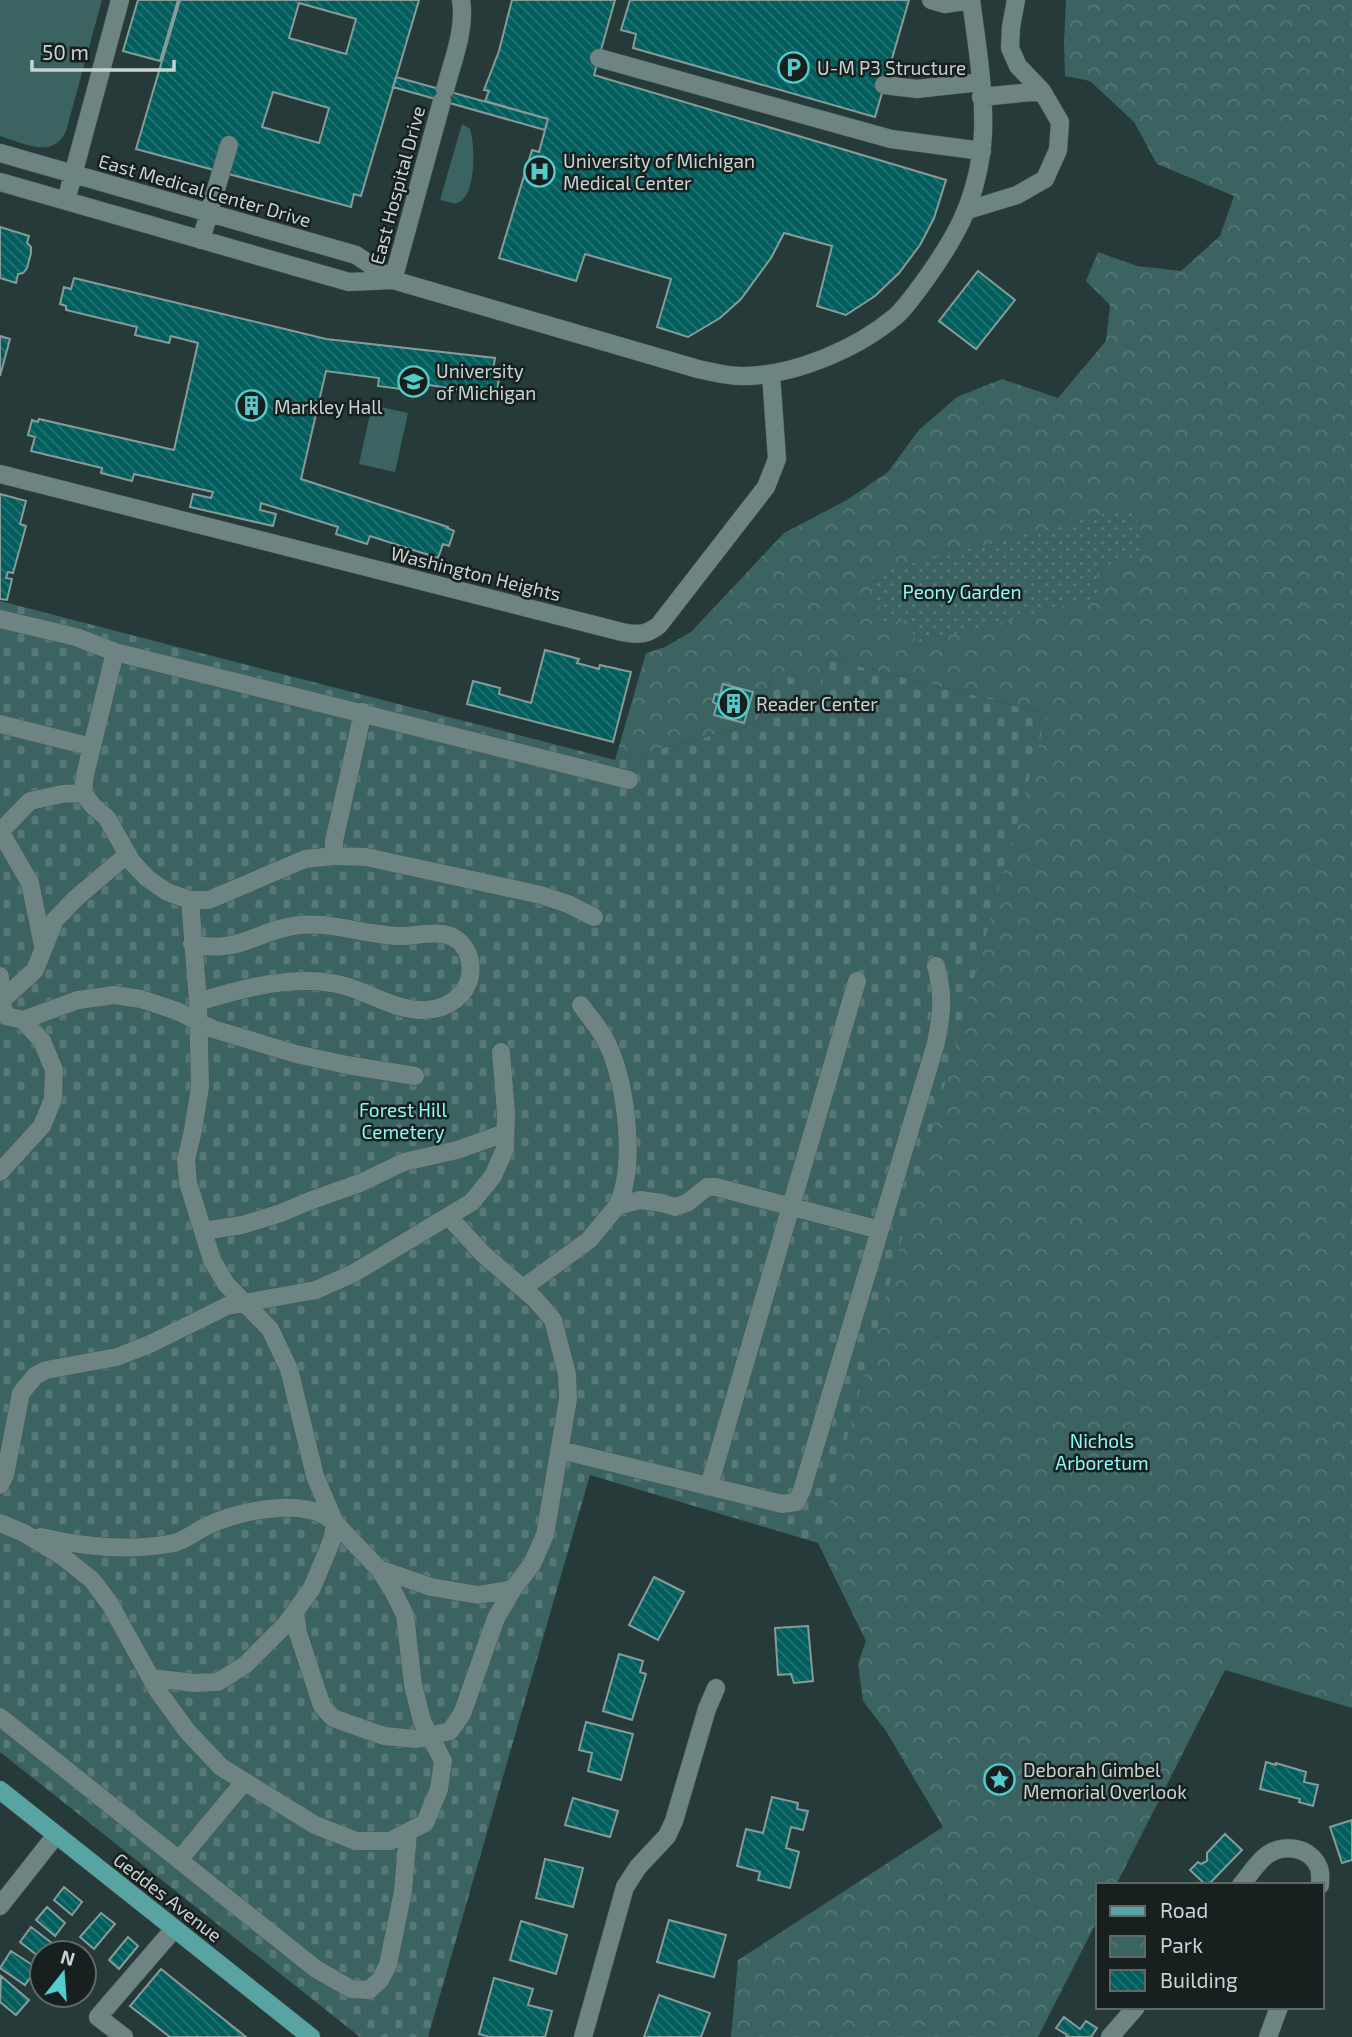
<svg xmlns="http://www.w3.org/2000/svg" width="1352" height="2037" viewBox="0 0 1352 2037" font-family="'Exo 2',sans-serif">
<defs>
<pattern id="cemetery-stones" width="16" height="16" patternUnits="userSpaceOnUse" patternTransform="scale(1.75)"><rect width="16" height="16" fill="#3b6362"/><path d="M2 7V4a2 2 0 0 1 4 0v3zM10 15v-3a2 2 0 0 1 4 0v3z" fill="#567878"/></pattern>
<pattern id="park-crowns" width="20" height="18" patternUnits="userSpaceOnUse" patternTransform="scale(1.75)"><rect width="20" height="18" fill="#3b6362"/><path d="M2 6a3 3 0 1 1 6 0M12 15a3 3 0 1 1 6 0" fill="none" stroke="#567878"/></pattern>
<pattern id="garden-dots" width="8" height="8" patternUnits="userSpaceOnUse" patternTransform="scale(1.75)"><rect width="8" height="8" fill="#3b6362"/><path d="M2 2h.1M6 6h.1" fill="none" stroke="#567878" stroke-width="1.8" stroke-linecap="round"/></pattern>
<pattern id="building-back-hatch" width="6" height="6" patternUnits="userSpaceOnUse" patternTransform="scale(1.75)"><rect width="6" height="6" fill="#015e5d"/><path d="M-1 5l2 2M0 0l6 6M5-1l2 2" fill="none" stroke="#257473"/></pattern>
</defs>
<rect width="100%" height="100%" fill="#273a3a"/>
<path fill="#3b6362" d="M0,0H102L66,131C53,160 23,143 0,136Z
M462,124L470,129C475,144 477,198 457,203C451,204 446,201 440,200Z
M372,405L408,413L395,472L359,464Z"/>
<path fill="url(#cemetery-stones)" d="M0,601L615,760L757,724L773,673L827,658L1047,714L979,989L818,1543L590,1475L428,2037H360L0,1752Z"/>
<path fill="url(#park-crowns)" d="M1066,0H1352V1708L1225,1670L1116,1885H1098V1919L1038,2037H731L738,1960L943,1827L886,1731L863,1701L858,1664L866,1641L818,1543L1047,714L827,658L820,685L773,673L757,724L615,760L646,653L665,647L691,632L784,533L847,500L888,472L919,430L957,397L1002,379L1058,398L1106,341L1110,305L1086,281L1098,252L1137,266L1181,271L1220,236L1234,196L1157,164L1134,122L1090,81L1065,76L1064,42Z"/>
<path fill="url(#garden-dots)" d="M1133,506L1146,555L1096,568L1103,596L916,644L909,619L884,625L871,574Z"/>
<path fill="url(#building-back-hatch)" stroke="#869c9b" stroke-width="2" fill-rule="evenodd" d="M138,0H178L160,61L123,51Z
M180,0H419L361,196L354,194L351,207L136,149ZM299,3L356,19L346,54L289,38ZM273,92L329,108L319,143L262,127Z
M512,0H615L594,75L946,180L934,218L920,245L899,273L875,296L846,315L817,306L832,246L784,233L771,258L741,299L720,318L688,337L657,327L671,279L585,254L576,281L499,258L532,150L539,152L548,119L485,101L489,91L484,90L499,51Z
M630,0H909L875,117L633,48L636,34L621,30Z
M396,77L548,119L545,130L393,87Z
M0,227L29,236L27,243L31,247V253L27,268L23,273L18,274L16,283L0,278Z
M978,271L1015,300L976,349L939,321Z
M74,278L326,339L495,358L493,370L500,371L497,392L488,391L487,394L409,382L408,390L378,386L379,378L326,371L301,479L448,527L447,528L454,531L449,546L443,544L438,558L370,536L367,544L336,534L338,527L261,503L260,510L276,514L273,526L190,507L193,494L211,498L213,492L134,474L132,481L101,473L102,468L31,451L35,437L28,435L32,420L38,422L39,419L174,450L198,343L171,336L169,343L135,335L137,327L66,310V306L60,304L64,287L71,289Z
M0,336L10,339L0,376Z
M0,494L26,501L20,524L26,526L13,573L8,572L6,578L12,579L7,600L0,599Z
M545,650L579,659L577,663L599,669L600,665L631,672L613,742L467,704L473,681L500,688L499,694L531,703Z
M723,684L753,692L744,723L714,715L717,704L713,702L715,694L720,695Z
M654,1577L684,1592L658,1640L629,1625Z
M808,1626L813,1681L794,1683L791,1674L778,1675L775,1628Z
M619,1654L643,1661L640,1672L646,1674L632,1720L603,1711Z
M586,1722L633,1734L621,1780L588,1771L592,1753L579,1750Z
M1266,1762L1276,1765V1763L1306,1772L1304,1782L1318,1785L1313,1806L1299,1802L1300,1799L1260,1789Z
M772,1797L798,1803L797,1809L808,1811L803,1830L791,1827L786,1848L799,1852L790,1888L758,1880L760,1872L737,1866L746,1829L763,1833Z
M573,1798L618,1811L610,1837L565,1825Z
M1352,1820V1860L1342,1863L1330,1827Z
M1225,1834L1242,1850L1208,1885H1206L1190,1870L1198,1862L1201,1864L1207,1861V1853Z
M545,1859L583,1868L573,1907L536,1898Z
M64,1887L82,1902L72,1915L54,1900Z
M47,1907L65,1923L55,1936L36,1920Z
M101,1913L115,1924L94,1949L80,1937Z
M669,1920L726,1935L714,1977L657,1962Z
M521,1921L567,1935L556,1974L510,1960Z
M31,1927L57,1947L56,1948L61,1953H42V1959L20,1942Z
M128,1937L138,1946L119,1969L109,1960Z
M11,1951L37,1968L25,1985L0,1968Z
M161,1969L246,2037H170L130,2006Z
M1,1976L29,2000L16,2015L0,2002Z
M494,1978L533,1989L528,2005L552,2011L545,2037H490L479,2034Z
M659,1995L710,2013L701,2037H644Z
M1064,2017L1080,2029L1086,2021L1097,2028L1091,2037H1066L1067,2035L1056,2028Z"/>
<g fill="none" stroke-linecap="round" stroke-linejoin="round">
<defs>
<path id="minor" d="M599,58L891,139L982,151
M884,85L917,89L980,82
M445,90C452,62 466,30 461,0
M981,97L1042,91
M0,153L356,255L393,280L698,369C713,372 729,377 745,376C795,375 857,349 896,316C907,306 917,291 926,279C955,238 974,205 981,154C988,109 977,46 971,0L945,4L931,0
M0,182L349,282L393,280
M66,201L120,0
M968,210L1017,195L1045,179L1058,150L1060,122L1042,91L1018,66L1010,48L1011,27L1016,0
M201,240L229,145
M393,280L442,101
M0,474L622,632C638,635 647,635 659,625L766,487L777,459L771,374
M0,619L76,637L115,652L629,780
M115,652L85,775L83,793L93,806L107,818L132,862L147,878L167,892L190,900H209L305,859L334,856L366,857L541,895L568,904L594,917
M0,724L92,747
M0,831L30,883L43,946
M0,832L30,801L62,794L83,793
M334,856V841L363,712
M192,944C241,955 258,929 300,925C327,922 353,931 379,934C386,935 393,936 400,936C425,936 453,924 467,952C471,960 472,974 468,983C460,1002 440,1011 420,1010C393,1009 370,993 345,986C298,973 243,988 198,1002
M0,976L1,1002L6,1016L23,1020L78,1000L114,995L141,999L177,1011L213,1029L296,1054L347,1065L415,1076
M0,1002L35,970L55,920L76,898L128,854
M581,1005C590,1018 602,1031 608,1045C626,1085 637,1166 617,1206
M0,1172L42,1126L53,1099L54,1070L42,1041L23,1020
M203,1231L242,1225L281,1213L312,1200L360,1183L404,1162L457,1150L505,1133
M523,1288L589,1240L617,1206L640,1200L662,1203L675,1207L687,1203L707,1187H716L880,1230
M560,1450L782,1504L796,1502L802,1490L936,1043C942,1012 944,997 936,966
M0,1485L5,1475L21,1393L35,1376L46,1370L117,1357L150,1344L227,1306L316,1290L354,1273L472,1202L493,1176L505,1149L506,1113L501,1052
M709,1486L857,981
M0,1523L24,1533L62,1556L92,1580L110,1604L158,1691L187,1731L221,1767L315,1825L356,1841H390L425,1823L439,1789L443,1761L422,1721L413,1685L405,1615L393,1591L379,1569L335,1523L315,1476L289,1369L270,1329L226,1284L212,1260L188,1183L186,1160L193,1130L200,1087L198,1002L190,900
M41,1537C84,1547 129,1552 174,1543C186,1540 196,1531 207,1526C236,1512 291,1500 322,1514C326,1516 331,1520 335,1523L332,1540L312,1588L286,1624L245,1665L218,1682L195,1683L151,1678
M379,1569L431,1587L478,1595L513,1589
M295,1612L298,1633L322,1706L333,1718L384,1736L416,1739L450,1731L462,1714L496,1618L513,1589L532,1564L545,1535L568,1399L567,1374L553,1320L535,1299L482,1253L449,1217
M0,1717L316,1969L351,1989L369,1990L380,1980L388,1965L403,1891L408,1833
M179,1860L244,1782
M1241,1885C1249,1876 1257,1862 1267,1855C1284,1843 1311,1847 1319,1868C1321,1873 1320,1879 1320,1885
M0,1906L56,1835
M124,2037L98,2017L174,1929
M583,2037L625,1887L638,1867L667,1836L674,1821L707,1709L716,1688
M1110,2037L1136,2007
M1268,2037L1279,2007"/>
<path id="major" d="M0,1790L311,2037"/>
</defs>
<use href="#minor" stroke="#465757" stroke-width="19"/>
<use href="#major" stroke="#465757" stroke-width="19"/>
<use href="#minor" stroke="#6e8483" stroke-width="18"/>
<use href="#major" stroke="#58a4a3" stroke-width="18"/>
</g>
<defs>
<symbol id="parking-ring" viewBox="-11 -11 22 22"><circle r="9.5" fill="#17201f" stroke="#52cdcc" stroke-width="1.5"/><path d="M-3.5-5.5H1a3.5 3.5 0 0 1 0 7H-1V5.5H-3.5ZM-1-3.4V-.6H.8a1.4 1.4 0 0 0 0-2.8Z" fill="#52cdcc"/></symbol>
<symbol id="hospital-ring" viewBox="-11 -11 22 22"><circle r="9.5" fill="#17201f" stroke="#52cdcc" stroke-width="1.5"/><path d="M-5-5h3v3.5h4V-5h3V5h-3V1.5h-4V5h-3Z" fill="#52cdcc"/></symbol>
<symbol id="university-ring" viewBox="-11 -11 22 22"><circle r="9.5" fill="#17201f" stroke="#52cdcc" stroke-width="1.5"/><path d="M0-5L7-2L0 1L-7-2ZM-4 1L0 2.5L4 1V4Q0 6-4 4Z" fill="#52cdcc"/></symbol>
<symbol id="building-ring" viewBox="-11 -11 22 22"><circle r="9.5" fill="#17201f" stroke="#52cdcc" stroke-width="1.5"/><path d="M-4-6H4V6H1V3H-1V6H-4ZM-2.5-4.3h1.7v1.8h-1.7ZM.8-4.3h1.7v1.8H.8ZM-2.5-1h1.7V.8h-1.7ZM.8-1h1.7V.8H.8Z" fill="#52cdcc"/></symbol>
<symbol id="sight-ring" viewBox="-11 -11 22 22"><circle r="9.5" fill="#17201f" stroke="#52cdcc" stroke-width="1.5"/><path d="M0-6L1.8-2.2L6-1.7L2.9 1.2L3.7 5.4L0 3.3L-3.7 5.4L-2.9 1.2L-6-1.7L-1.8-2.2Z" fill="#52cdcc"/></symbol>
</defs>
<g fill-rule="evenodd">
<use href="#parking-ring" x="776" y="50" width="35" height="35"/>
<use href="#hospital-ring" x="522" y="154" width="35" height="35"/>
<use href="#university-ring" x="396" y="364" width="35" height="35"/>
<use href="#building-ring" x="234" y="388" width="35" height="35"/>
<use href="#building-ring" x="716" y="686" width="35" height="35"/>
<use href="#sight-ring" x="982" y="1762" width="35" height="35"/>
</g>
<g text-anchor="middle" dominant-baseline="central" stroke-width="5" stroke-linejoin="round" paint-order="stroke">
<g font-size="19" fill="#c8d4d4" stroke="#17201f" text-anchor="start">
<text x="817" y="67">U-M P3 Structure</text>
<text x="563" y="160">University of Michigan<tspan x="563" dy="22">Medical Center</tspan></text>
<text x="436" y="370">University<tspan x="436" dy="22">of Michigan</tspan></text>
<text x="274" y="406">Markley Hall</text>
<text x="756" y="703">Reader Center</text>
<text x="1023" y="1769">Deborah Gimbel<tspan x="1023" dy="22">Memorial Overlook</tspan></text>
</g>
<g font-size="19" fill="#c8d4d4" stroke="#17201f">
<text transform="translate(397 185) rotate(-75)">East Hospital Drive</text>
<text transform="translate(205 190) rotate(16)">East Medical Center Drive</text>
<text transform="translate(476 573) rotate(14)">Washington Heights</text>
<text transform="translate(168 1897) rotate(38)">Geddes Avenue</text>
</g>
<g font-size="19" fill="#89faf8" stroke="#17201f">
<text x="962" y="591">Peony Garden</text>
<text x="403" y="1109">Forest Hill<tspan x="403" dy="22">Cemetery</tspan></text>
<text x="1102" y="1440">Nichols<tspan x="1102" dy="22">Arboretum</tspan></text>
</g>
</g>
<rect x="1096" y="1883" width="228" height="126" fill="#17201f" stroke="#5e6867" stroke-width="2"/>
<rect x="1110" y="1906" width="35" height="10" fill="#58a4a3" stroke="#5e6867" stroke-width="2"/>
<text x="1160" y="1918" font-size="21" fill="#c8d4d4">Road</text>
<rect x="1110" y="1936" width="35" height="21" fill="url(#park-crowns)" stroke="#5e6867" stroke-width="2"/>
<text x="1160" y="1953" font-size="21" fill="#c8d4d4">Park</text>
<rect x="1110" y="1970" width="35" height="21" fill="url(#building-back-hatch)" stroke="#5e6867" stroke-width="2"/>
<text x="1160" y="1988" font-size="21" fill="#c8d4d4">Building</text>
<g transform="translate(63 1974) rotate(17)"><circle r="33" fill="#17201f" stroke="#5e6867" stroke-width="2"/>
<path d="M0-5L12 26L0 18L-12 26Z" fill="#52cdcc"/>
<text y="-10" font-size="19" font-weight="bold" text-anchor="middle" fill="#c8d4d4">N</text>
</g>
<path d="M32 60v10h142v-10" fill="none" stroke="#c8d4d4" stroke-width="3.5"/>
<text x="42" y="60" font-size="21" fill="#c8d4d4" stroke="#17201f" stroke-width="5" paint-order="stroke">50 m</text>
</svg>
